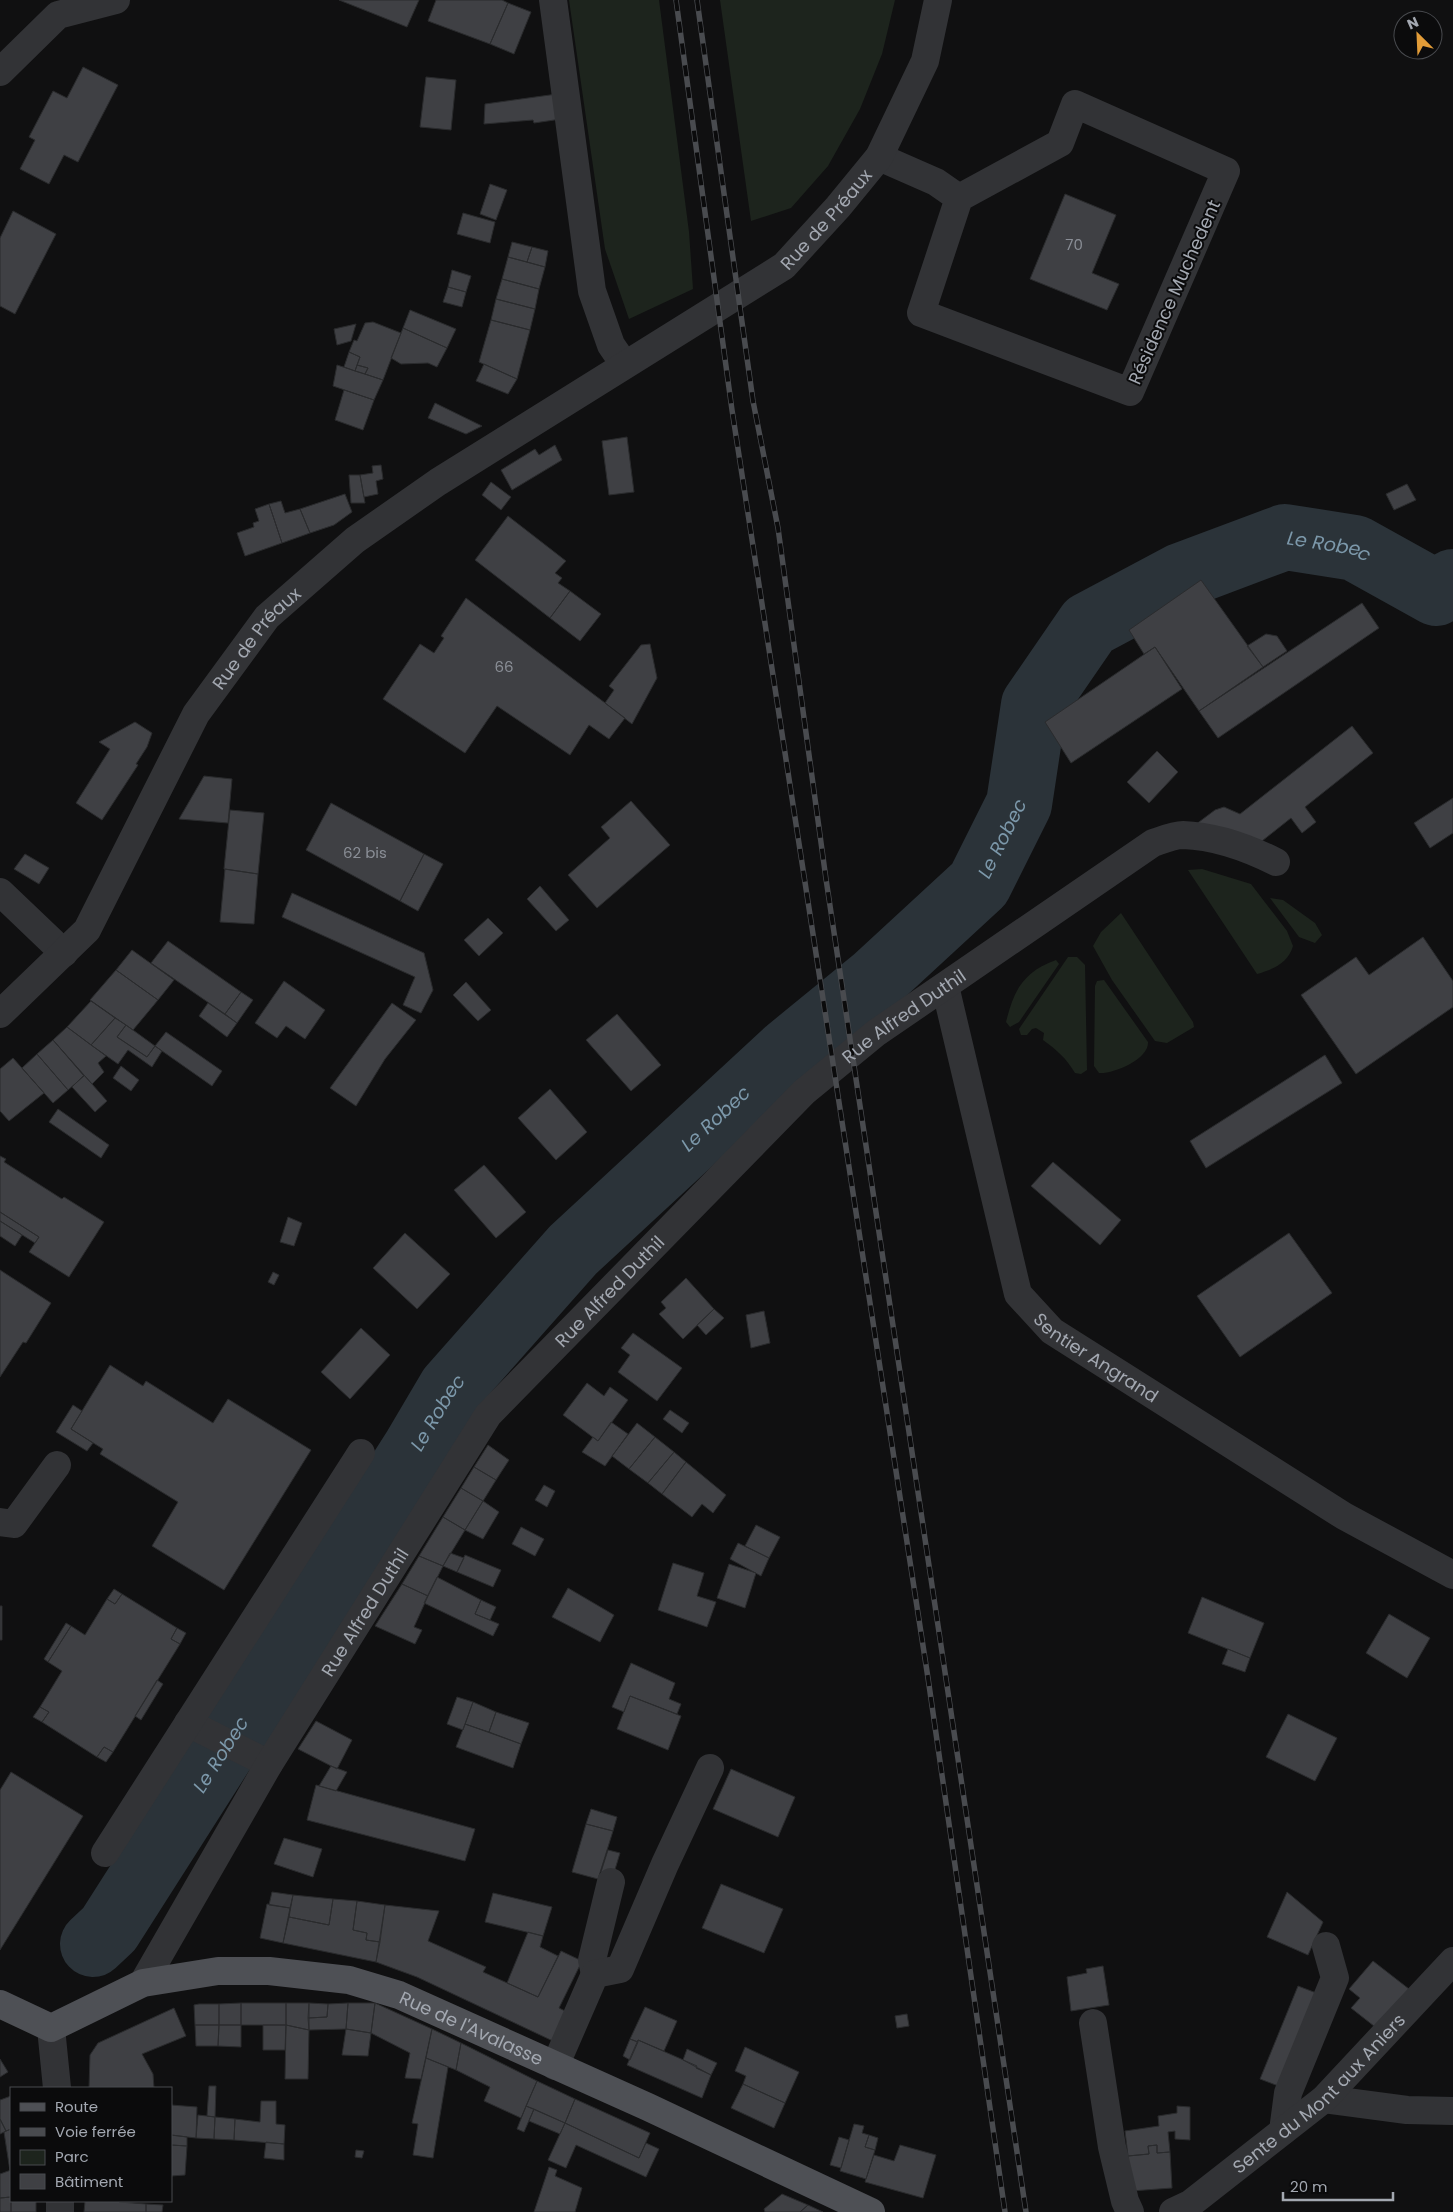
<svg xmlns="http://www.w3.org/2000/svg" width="1453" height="2212" viewBox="0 0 1453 2212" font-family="Poppins,sans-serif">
<rect width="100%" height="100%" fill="#101011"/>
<path fill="#1d241d" d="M569,0H659L689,232L693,289L629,319L605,249Z
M720,0H895L882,54L860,109L828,166L791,208L751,221Z
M1202,869L1251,884L1287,931L1293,946C1288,963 1274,969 1257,974L1188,870Z
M1270,898L1283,900L1315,923L1322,935L1315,943L1299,937Z
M1121,913L1193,1022L1194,1027L1167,1043L1155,1041L1112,980L1093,946L1101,932Z
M1068,957H1077L1085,965L1087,1070L1081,1074L1075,1073C1066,1058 1057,1050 1043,1040L1044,1033L1036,1028L1032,1029L1027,1035H1021L1019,1029Z
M1056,960L1059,964L1019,1022L1010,1027L1006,1022C1014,990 1023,972 1056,960Z
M1104,980L1148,1042C1149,1059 1114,1074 1099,1073L1094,1066L1095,986L1097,981Z"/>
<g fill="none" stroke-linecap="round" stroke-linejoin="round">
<path stroke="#2b3339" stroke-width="66" id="s1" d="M93,1944L109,1929L415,1449L451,1388L573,1250L788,1051L876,979L979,884L1019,804L1034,705L1089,625L1181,576L1285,537L1355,548L1436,593L1453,582"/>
</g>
<path fill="#3f4044" stroke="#2a2b2d" d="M339,0H419L407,27Z
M436,0H502L508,3L490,44L428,21Z
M508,3L531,12L514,54L490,44Z
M83,67L118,85L78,162L64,155L49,184L20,169L35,140L29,137L53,91L67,98Z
M426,77L456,80L451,130L420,127Z
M557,94L561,119L534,123L533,120L484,124L485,104Z
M490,184L507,190L496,220L480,214Z
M1065,194L1116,215L1092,273L1119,284L1107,310L1030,279Z
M13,211L56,234L15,314L0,306V238Z
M463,213L495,222L490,243L457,234Z
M512,242L532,247L527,262L508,257Z
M532,247L548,251L545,267L527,262Z
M508,257L545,267L539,289L502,279Z
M452,270L471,276L466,292L448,287Z
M502,279L539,289L535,309L496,299Z
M448,287L466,292L462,307L443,302Z
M496,299L535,309L530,330L491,320Z
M410,310L456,329L447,348L403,328Z
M491,320L530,330L517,379L479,362Z
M373,322L401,333L383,380L365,374L368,368L357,365L360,357L349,352L354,340L357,341L365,323Z
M356,324L351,341L337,345L334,329Z
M403,328L447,348L437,367L428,363L401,364L391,358Z
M349,352L360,357L355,371L344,367Z
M484,364L517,379L508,394L476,381Z
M337,365L383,380L374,400L333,386Z
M357,365L368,368L365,374L355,371Z
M344,390L374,400L363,430L335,420Z
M435,403L482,426L466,434L428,418Z
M627,437L634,492L609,495L602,441Z
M555,445L562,460L512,490L501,470L535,449L539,455Z
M381,465L383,479L376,481L378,494L364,497L360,475L373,473L372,466Z
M349,475H360L365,503H351Z
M491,482L511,497L501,510L482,495Z
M1407,484L1416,500L1394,510L1386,494Z
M345,494L352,512L334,525L310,533L300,509Z
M281,501L285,513L300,509L310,533L282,543L269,504Z
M269,504L282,543L245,556L237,533L254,527L253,523L259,521L255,509Z
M508,516L566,561L555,573L562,578L558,583L570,591L550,618L475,560Z
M1201,580L1263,667L1199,711L1155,647L1144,654L1129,630Z
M570,591L601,614L580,641L550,618Z
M466,598L625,718L609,739L589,725L570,755L497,706L465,753L383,699L420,644L434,653L444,638L441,636Z
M1362,603L1379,628L1218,738L1199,711Z
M1266,634L1277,636L1287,651L1263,667L1247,646Z
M650,644L657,678L632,724L605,703L614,690L609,686L641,645Z
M1155,647L1182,689L1071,763L1045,722Z
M135,722L152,733L147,747L136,764L138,765L102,820L76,803L110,749L99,742Z
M1352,726L1373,753L1305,807L1316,822L1302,833L1291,818L1262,841L1195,825L1215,810L1224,807L1240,814Z
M1157,751L1178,772L1149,803L1127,782Z
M204,776L232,779L228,823L179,819Z
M1453,798V833L1430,848L1414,823Z
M631,801L670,845L597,908L568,875L610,838L601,827Z
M331,803L424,854L400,901L306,850Z
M230,810L264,813L258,874L224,869Z
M25,854L49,868L39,884L14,869Z
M424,854L443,864L418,911L400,901Z
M225,869L258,874L254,924L220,922Z
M540,886L569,920L556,931L527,899Z
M292,893L424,953L433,990L421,1013L403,1005L415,977L282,917Z
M488,918L503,933L479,956L464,940Z
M1423,937L1453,981V1007L1356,1074L1301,995L1356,957L1369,975Z
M168,941L241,992L225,1014L151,963Z
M132,950L174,980L158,1000L116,970Z
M116,970L158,1000L133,1030L90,1000Z
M284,981L325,1010L305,1039L286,1026L277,1038L255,1023Z
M466,982L491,1010L478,1021L453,995Z
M241,992L253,1000L237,1023L225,1014Z
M91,1001L115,1018L91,1045L67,1027Z
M208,1003L237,1023L227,1037L199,1016Z
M392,1003L416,1020L385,1059L356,1106L330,1088Z
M617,1014L661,1065L631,1091L586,1040Z
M115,1018L126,1025L117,1037L147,1057L155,1046L162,1051L152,1067L128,1050L118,1064L91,1045Z
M126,1025L155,1046L147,1057L117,1037Z
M67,1027L106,1056L98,1063L104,1072L92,1084L53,1040Z
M166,1032L222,1071L212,1086L155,1046Z
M53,1040L84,1076L68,1090L37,1054Z
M37,1054L68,1090L53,1103L22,1068Z
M1325,1055L1342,1083L1206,1168L1190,1141Z
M13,1058L44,1093L9,1121L0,1111V1069Z
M121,1066L139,1080L131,1091L113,1078Z
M84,1075L107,1101L95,1112L72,1087Z
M550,1089L587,1132L556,1160L518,1118Z
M58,1109L109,1145L101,1158L49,1122Z
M0,1156L6,1159L4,1162L62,1199L64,1197L104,1222L69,1277L29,1252L39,1237L0,1212Z
M1053,1162L1121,1220L1100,1245L1031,1186Z
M484,1165L526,1212L496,1238L454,1190Z
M0,1212L39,1237L35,1243L0,1221Z
M288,1217L302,1223L294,1246L280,1242Z
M0,1221L22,1235L15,1246L0,1236Z
M405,1233L450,1274L417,1309L373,1268Z
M1289,1233L1332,1293L1240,1357L1197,1296Z
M0,1270L51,1303L26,1343L23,1342L0,1377Z
M273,1272L279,1275L274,1285L268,1282Z
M686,1278L714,1309L683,1339L659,1314L666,1308L661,1302Z
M714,1309L724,1318L706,1335L697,1325Z
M764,1311L770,1343L751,1348L746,1315Z
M361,1328L390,1355L350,1399L321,1372Z
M633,1333L682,1368L657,1401L618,1372L630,1355L621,1348Z
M110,1365L143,1386L146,1381L213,1423L228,1399L311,1450L224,1590L152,1546L178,1502L100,1454L103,1449L71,1429Z
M587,1383L604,1396L610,1387L628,1400L598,1441L563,1415Z
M73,1405L82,1411L71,1429L93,1443L87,1451L56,1432Z
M670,1410L689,1423L682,1433L663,1419Z
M611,1422L628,1434L605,1466L582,1452L593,1437L598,1441Z
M637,1423L655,1437L629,1469L612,1456Z
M655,1437L674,1452L648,1483L629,1469Z
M488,1445L509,1460L496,1480L474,1467Z
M674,1452L686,1462L662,1494L648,1483Z
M686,1462L726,1495L713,1513L702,1504L692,1517L662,1494Z
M474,1467L496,1480L483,1501L461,1488Z
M544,1485L555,1491L547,1507L535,1500Z
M461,1488L483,1501L465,1530L443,1517Z
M483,1501L499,1512L483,1539L465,1530Z
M443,1517L465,1530L443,1566L419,1556Z
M756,1525L780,1537L769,1558L745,1546Z
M521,1527L544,1539L535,1556L512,1544Z
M738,1543L769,1558L761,1576L730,1559Z
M450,1553L464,1558L457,1572L443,1566Z
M465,1555L501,1570L493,1587L457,1572Z
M419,1556L443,1566L428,1596L402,1584Z
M673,1563L704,1573L697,1596L716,1602L707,1627L658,1610Z
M729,1564L756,1573L745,1608L717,1598Z
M437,1577L481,1600L475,1614L499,1624L493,1636L424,1603Z
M402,1584L428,1596L414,1627L422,1630L415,1644L375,1626Z
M568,1588L614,1615L600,1642L552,1617Z
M114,1589L122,1594L115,1604L107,1599Z
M122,1594L177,1628L171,1639L180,1644L113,1752L104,1747L97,1757L42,1722L49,1712L40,1707L62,1671L48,1662L71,1626L85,1635L107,1599L115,1604Z
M1202,1597L1264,1623L1250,1658L1188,1633Z
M481,1600L496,1607L490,1620L475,1614Z
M0,1606H2V1640H0Z
M1389,1614L1430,1638L1407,1678L1366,1653Z
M66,1623L71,1626L48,1662L44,1659Z
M177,1628L186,1633L180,1644L171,1639Z
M1228,1649L1250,1658L1245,1672L1222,1664Z
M631,1663L675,1683L669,1699L681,1704L677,1714L630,1696L624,1712L612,1707Z
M157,1680L163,1684L141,1720L135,1716Z
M630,1696L681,1716L668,1750L617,1729Z
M457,1697L473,1702L463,1730L447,1724Z
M473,1702L496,1712L489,1732L465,1724Z
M40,1707L49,1712L42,1722L33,1717Z
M496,1712L529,1723L521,1744L489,1732Z
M1288,1714L1337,1738L1315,1781L1266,1757Z
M316,1721L352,1740L337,1769L298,1749Z
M465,1724L521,1744L513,1768L456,1747Z
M104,1747L113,1752L106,1762L97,1757Z
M331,1766L347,1772L336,1791L319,1786Z
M731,1769L795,1797L778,1837L713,1809Z
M11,1772L83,1816L0,1950V1790Z
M316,1785L475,1829L465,1861L307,1820Z
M591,1809L617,1817L613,1831L586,1824Z
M586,1824L613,1831L598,1879L572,1872Z
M284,1838L322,1849L313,1877L274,1864Z
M608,1850L620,1853L613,1876L601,1872Z
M721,1884L783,1909L764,1953L702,1928Z
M272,1892L293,1895L290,1908L269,1905Z
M1287,1892L1323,1922L1308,1955L1267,1937Z
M493,1893L552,1907L543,1936L485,1922Z
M293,1895L333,1899L329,1925L289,1917Z
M333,1899L357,1901L353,1930L367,1933L366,1940L380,1942L376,1962L283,1943L289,1917L329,1925Z
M357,1901L385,1905L380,1942L366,1940L367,1933L353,1930Z
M267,1904L290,1908L283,1943L260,1938Z
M385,1905L439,1911L428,1941L486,1967L483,1972L538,1997L561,1951L582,1961L559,2008L569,2013L555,2042L417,1977L376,1962Z
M528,1932L543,1936L540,1947L558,1956L538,1997L507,1983Z
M1373,1961L1409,1989L1379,2030L1351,2008L1360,1998L1349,1989Z
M1103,1966L1109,2005L1071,2011L1067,1977L1087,1973L1086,1969Z
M1298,1986L1319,1994L1281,2087L1260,2079Z
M241,2003V2025H219V2004Z
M241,2003H286V2025H241Z
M286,2003H309V2030L286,2025Z
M309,2003L328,2004L327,2017L308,2018Z
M348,2003L346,2029L309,2030L308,2018L327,2017L328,2004Z
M348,2003H375L371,2033L346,2029Z
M375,2003L432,2029L421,2079L405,2078L410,2053L371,2033Z
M199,2004H219V2025H195L194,2005Z
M645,2007L677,2021L664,2051L638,2040V2042L630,2039Z
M174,2008L186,2036L142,2054L153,2074L154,2088H89L90,2055L98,2043Z
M907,2014L909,2026L897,2028L895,2016Z
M195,2025H219L218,2046H196Z
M219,2025H241V2047L218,2046Z
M263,2025H286L285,2050H263Z
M286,2025L309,2030L308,2079H285Z
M346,2029L371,2033L368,2056L342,2055Z
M432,2029L461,2043L456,2070L426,2058Z
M630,2039L638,2042L630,2060L623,2056Z
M638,2040L697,2066L696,2068L711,2075L702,2098L627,2065Z
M461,2043L537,2081L521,2118L484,2101L490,2087L456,2070Z
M745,2047L799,2072L785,2103L743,2084L746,2076L735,2071Z
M687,2049L717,2063L711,2075L683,2060Z
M426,2058L448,2067L433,2158L413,2155L418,2124L412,2123Z
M0,2059L8,2072L0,2077Z
M537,2081L575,2099L565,2123L526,2106Z
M743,2084L785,2103L774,2128L731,2108Z
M209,2086H216L215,2117L207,2116Z
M11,2096V2129L6,2131L0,2119V2100Z
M575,2099L650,2133L639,2158L565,2123Z
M261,2101H276V2124L285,2125L284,2144L234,2140L235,2119L260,2122Z
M171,2105L197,2107L196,2138L171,2135Z
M526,2106L534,2109L524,2132L517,2129Z
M1177,2106L1190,2107V2140L1175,2139V2131L1168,2132L1170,2152L1157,2153V2145L1148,2146L1149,2154L1128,2156L1125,2131L1159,2126L1158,2116L1177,2113Z
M534,2109L565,2123L560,2134L529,2121Z
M198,2115L215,2117L214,2139L196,2138Z
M215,2117L235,2119L234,2140L214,2139Z
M0,2119L6,2131L0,2134Z
M565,2123L639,2158L646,2143L659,2149L646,2177L576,2145L566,2168L548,2160Z
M854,2124L864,2126L862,2133L869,2135L865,2147L875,2150L866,2179L840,2171Z
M11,2129V2170L10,2171L4,2132Z
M171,2135L187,2137V2146L171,2145Z
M869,2135L878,2138L875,2150L865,2147Z
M839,2137L849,2140L841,2168L830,2165Z
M266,2142L284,2144V2160L264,2158Z
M171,2145L187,2146L185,2175L171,2176Z
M900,2145L936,2155L923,2198L865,2182L874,2155L894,2161Z
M1157,2145V2153L1170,2152L1172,2188L1131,2191L1128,2156L1149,2154L1148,2146Z
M356,2150L364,2151L362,2158L355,2157Z
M549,2167L557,2170L555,2176L582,2188L575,2212H534Z
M11,2170V2201H36V2212H11V2197L0,2198V2174Z
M782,2194L808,2205L800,2212H765L764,2209Z
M11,2197V2212H0V2198Z
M85,2201H119V2202L146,2204V2212H84Z
M146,2204L163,2205L162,2212H146Z
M808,2205L823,2212H800Z"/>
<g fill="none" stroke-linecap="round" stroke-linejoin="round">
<g stroke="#323336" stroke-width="28">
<path d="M553,0L592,291L611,345L624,364"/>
<path d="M0,72L58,15L116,0"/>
<path d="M879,157L936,182L959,198L1060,143L1075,104L1226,171L1130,392L921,313L959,198"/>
<path d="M0,892L64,953"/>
<path id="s2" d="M945,986L1018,1294L1052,1331L1344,1516L1453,1575"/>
<path id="s3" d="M0,1014L87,930L196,714L267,617L355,540L438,482L784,266L838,207L879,157L925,61L938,0"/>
<path d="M0,1522L14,1524L57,1465"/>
<path d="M188,1723L269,1764"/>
<path d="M105,1853L361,1453"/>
<path d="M595,1974L592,1960L611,1882"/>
<path id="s4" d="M143,1983L269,1764L488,1415L804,1092L876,1033L1153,843C1162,840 1174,835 1183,835C1215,836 1248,848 1276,862"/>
<path d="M1093,2023L1112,2147L1125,2201L1130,2212"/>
<path d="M51,2028L57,2088"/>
<path d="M555,2066L595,1974L620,1969L665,1864L710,1768"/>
<path d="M1324,2099L1407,2110L1453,2111"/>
<path d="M1283,2131L1288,2093L1335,1978L1326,1946"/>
<path d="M60,2212V2201"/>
<path id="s5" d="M1173,2212L1190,2204L1324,2099L1453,1961"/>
</g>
<path stroke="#4e5055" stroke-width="28" id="s6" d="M0,2004L51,2028L143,1983L218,1971H269L349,1980L399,1995L648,2107L871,2212"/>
<defs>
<path id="rail" d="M676,0L732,410L928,1678L1005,2212
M697,0L753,401L778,528L826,879L1026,2212"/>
</defs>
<use href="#rail" stroke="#494b4f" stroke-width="5.5"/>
<use href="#rail" stroke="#0b0b0c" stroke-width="4" stroke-dasharray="11" stroke-linecap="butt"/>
</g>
<g text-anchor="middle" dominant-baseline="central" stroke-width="4" stroke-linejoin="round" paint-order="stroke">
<g font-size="15" fill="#8a8e96">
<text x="1074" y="244">70</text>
<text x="504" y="666">66</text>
<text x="365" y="852">62 bis</text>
</g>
<g font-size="18" fill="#a3a8b1" stroke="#0b0b0c">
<text stroke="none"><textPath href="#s3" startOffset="1172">Rue de Préaux</textPath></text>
<text transform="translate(1174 292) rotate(-66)">Résidence Muchedent</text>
<text stroke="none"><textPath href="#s3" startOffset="460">Rue de Préaux</textPath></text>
<text stroke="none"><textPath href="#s4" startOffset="1242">Rue Alfred Duthil</textPath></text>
<text stroke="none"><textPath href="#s4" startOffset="838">Rue Alfred Duthil</textPath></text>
<text stroke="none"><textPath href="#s2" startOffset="418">Sentier Angrand</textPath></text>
<text stroke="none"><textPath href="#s4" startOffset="432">Rue Alfred Duthil</textPath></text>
<text stroke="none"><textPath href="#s6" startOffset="498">Rue de l'Avalasse</textPath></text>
<text stroke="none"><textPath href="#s5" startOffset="189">Sente du Mont aux Aniers</textPath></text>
</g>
<g font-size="19" font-style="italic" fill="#7c98aa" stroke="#0b0b0c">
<text stroke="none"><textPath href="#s1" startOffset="1940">Le Robec</textPath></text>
<text stroke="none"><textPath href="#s1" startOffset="1444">Le Robec</textPath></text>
<text stroke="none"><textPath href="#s1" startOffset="1040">Le Robec</textPath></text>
<text stroke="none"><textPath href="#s1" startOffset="634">Le Robec</textPath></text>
<text stroke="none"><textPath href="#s1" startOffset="229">Le Robec</textPath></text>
</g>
</g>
<rect x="10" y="2087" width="162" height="115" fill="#0b0b0c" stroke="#484a4e"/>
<rect x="20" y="2103" width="25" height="8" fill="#4e5055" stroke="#484a4e"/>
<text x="55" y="2112" font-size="15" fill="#a3a8b1">Route</text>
<rect x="20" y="2128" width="25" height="8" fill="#494b4f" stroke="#484a4e"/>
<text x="55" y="2137" font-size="15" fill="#a3a8b1">Voie ferrée</text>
<rect x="20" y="2150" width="25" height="15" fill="#1d241d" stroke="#484a4e"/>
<text x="55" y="2162" font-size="15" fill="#a3a8b1">Parc</text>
<rect x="20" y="2174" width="25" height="15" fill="#3f4044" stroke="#484a4e"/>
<text x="55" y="2187" font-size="15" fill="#a3a8b1">Bâtiment</text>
<g transform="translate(1418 35) rotate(336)"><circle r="24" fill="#0b0b0c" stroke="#484a4e"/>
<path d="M0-4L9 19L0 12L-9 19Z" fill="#e29c38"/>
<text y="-8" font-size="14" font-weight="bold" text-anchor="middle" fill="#a3a8b1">N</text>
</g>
<path d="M1283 2192v8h110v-8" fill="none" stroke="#a3a8b1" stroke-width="2.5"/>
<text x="1290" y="2192" font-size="15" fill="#a3a8b1" stroke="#0b0b0c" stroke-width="4" paint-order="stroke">20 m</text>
</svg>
